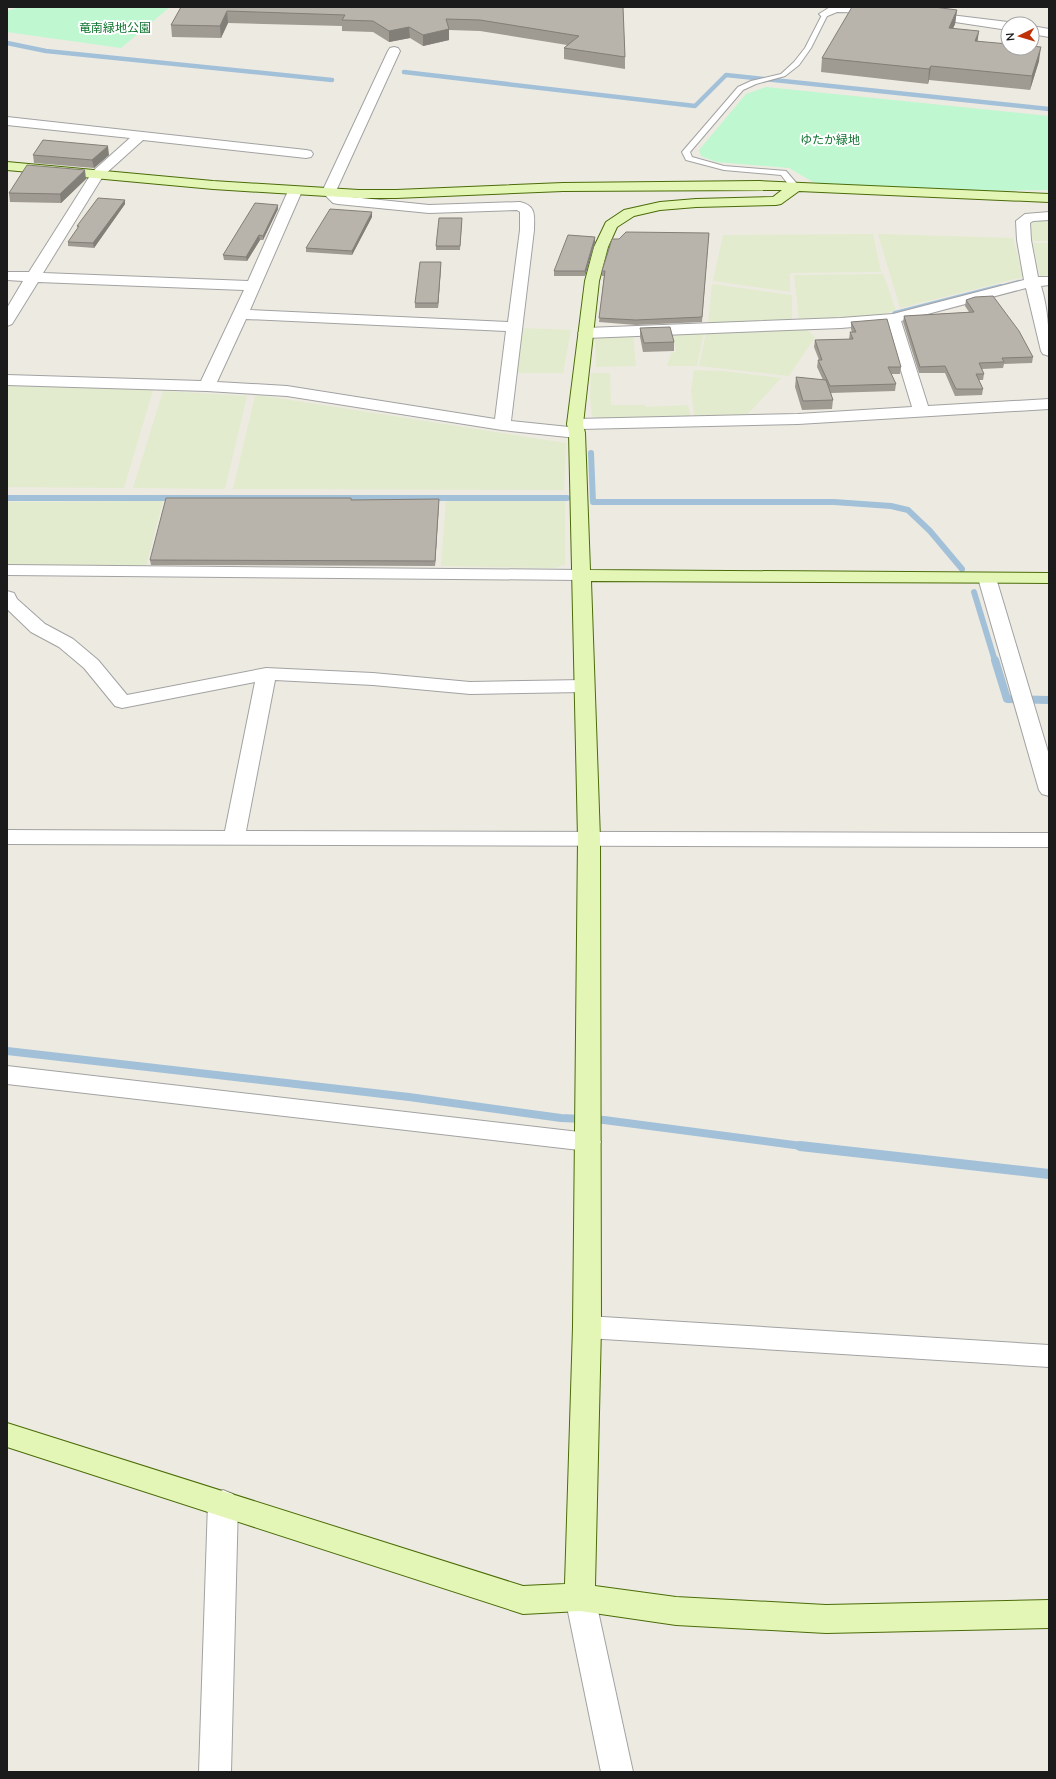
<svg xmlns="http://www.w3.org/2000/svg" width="1056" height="1779" viewBox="0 0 1056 1779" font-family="Lato,'Noto Sans JP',sans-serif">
<rect width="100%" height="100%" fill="#edebe1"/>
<path fill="#e2ebcd" d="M1049,218V241H1031L1029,223L1034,220Z
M873,234L881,272L790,273V292L713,281L723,235Z
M878,234L1013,238L1023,277L900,308Z
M1033,243H1049V275L1040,276Z
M883,274L896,310L874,317L799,320L794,275Z
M712,284L792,295V320L708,323Z
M804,327L815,337L789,376L699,366L706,332Z
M523,328L571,330L563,373H517Z
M672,332H704L697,366H667L671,353L676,352Z
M633,334L636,366L596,367L595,339L605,335Z
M694,370L724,371L781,378L747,415L694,416L691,390Z
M591,373H610L611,405H645L646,407L688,405L691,416L599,418L592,416L590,397Z
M7,385L153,390L124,488L7,487Z
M163,391L247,396L225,489L133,488Z
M255,396H265L566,443L564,490L233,489Z
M163,501L146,566H7V502Z
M446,501H565V565L554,568L441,566Z"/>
<path fill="#bef7d0" d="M19,7H170L121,48L7,32V11Z
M766,87L1049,116V190L988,191L823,184L813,182L789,168L716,162L701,156L699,150L746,94Z"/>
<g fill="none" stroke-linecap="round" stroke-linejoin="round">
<path stroke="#a3c0d9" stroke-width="4.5" d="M7,43L46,51L332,80
M404,72L695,106L726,75L1049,109
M997,288L1019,282"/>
<path stroke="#a3c0d9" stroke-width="6" d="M895,314L1001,287
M591,453L593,502H834L891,506L908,510L930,531L962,569
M7,498H567
M974,592L995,661"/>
<path stroke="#a3c0d9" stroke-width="8" d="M995,660L1007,699L1049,700
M7,1051L409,1097L561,1118L604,1120L809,1147"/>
<path stroke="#a3c0d9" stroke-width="10" d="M800,1146L1049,1174"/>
<defs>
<path id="lane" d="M823,13L828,14L811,48L799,65L785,76L756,84L743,90L690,152L692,157L724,166L786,171L798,185V189H792L781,175L724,170L686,160L682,152L738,87L751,81L781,74L794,62L805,48Z"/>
<path id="street" d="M830,7H884L888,10L882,13L837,12L825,17L821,16L819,14Z
M926,12L1008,22L1012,24H1008V30L922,17L920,15L922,13Z
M1032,26L1049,29V37L1032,34Z
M394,47L398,48L400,51L336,191L342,196L429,205L520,202C537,206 534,216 534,230L511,421L569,427L567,424L569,421L575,419L798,414L912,407L887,324L841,328L586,338L581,336L578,333L581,330L586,328L841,318L893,314L1024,280L1017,240L1016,221L1025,214L1049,212V220L1033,221L1030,223L1031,240L1038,277H1049V285L1041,286C1048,309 1049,331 1049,356L1043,354L1041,351L1026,288L901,321L928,406L1049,399V409L798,424L580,429L585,433L583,437L577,438L502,430L287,396L207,391L7,385V375L201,381L244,290L38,282L12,324L7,326V308L23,281L7,280V272H29L93,171L130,138L7,125V117L306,150L311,151L313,154L311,157L306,158L143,140L103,176L43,273L248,281L288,191L290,188H300L302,191L250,310L508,322L520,230V212L517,210L429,213L338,204L333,203L322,192L388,51L390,48ZM246,319L506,331L495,419L287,386L217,382Z
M7,565L580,570L586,571L589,575L586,579L580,580L7,575Z
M987,573L993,574L996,578L1049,755V796L1042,794L1039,790L978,578L981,574Z
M7,591L14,593L17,599L45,624L73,639L98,660L127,695L266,668L373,673L470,682L584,680L591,682L594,686L591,690L584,692L470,694L373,685L275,680L246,831L1049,833V847L7,844V830L225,831L255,682L122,708L115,706L84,668L59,647L31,632L7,609Z
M7,1066L588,1133L597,1136L601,1142L597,1148L588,1151L7,1084Z
M587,1316L1049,1345V1367L587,1338L577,1335L573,1327L577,1319Z
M223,1490L233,1494L238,1503L231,1772H199L208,1503L213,1494Z
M580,1583L591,1587L595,1597L633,1772H601L565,1597L569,1587Z"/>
<path id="secondary" d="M7,162L213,181L359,190H396L563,183L759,181L1049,194V202L799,191L781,204L776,205L696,207L660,210L634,216L617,227L608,247L599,281L583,424L585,433L590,570L1049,573V583L591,581L600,839L601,1327L595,1586L676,1597L826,1605L1049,1600V1628L826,1633L676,1625L580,1611L523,1614L7,1447V1423L523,1586L565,1584L573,1327L578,839L569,433L567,424L585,281L594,247L606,222L624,210L660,202L696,199L773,197L782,190L563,191L396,198H359L213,189L7,170Z"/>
</defs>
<use href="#lane" stroke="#a2a2a2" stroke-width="2"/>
<use href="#street" stroke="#a2a2a2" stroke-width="2"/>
<use href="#secondary" stroke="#4b6c09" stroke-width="2"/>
<use href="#lane" fill="#fff" fill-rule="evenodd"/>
<use href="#street" fill="#fff" fill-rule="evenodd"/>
<use href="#secondary" fill="#e4f6b5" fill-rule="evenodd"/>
</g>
<path fill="#9f9b93" d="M181,7H623L625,57V69L564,59V48L567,45L480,31L449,30V40L423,46L410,38L389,42L373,32L342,31V26L228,23L221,38L172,37L171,25Z
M957,10L955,24L953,28L978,41L1039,61L1030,90L929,80L928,84L821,72L822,58Z
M33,155H109L94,168L34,163Z
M86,179L61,203L10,202L9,193Z
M125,200V204L94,248L68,246V242L78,228L77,226Z
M278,205V209L263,240H260L247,261L224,260L223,255Z
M372,217L352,255L306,252V248Z
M462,222L460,250H436V246Z
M709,233L702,322L636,325L599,322L604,276H602V271L619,239Z
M595,237V242L585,276H554V271Z
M441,266L438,308H415V303Z
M966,300L1033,357L1032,363L1004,364L1003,368L982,369L984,374L983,380H979L983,389L982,395L955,396L945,373H919L903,322L904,316L969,312L965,306Z
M851,322L901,367L900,374H891L896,384L895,391L831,393L833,400L832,409L802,410L795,387L796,377L823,380L817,367L818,360H819L814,347L815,340L849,339L850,332H852L851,329Z
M640,328L674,342V351L643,352L640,337Z
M439,499L435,566L151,565L150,560L351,500Z"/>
<path fill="#827e78" d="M957,10L955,24L947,42L949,28Z
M227,11L228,23L221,38L220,26Z
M409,27L410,38L389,42V31Z
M449,29V40L423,46V35Z
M979,31L977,45L975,41Z
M1041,47L1039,61L1030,90L1032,76Z
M931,66L929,80L928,84L929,69Z
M108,146L109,155L94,168L92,160Z
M85,170L86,179L61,203L60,194Z
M125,200V204L94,248L93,243Z
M278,205V209L263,240V236Z
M372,212V217L352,255V251Z
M259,235L260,240L247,261L246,257Z
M595,237V242L585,276V271Z
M441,262V266L438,308V303Z
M439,499V504L435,566V561Z"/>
<path fill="#b9b4ab" stroke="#827e78" d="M181,7H623L625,57L564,48L579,36L480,20L446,19L449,29L423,35L409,27L389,31L373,21L342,20L345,15L227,11L220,26L171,25Z
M852,7H934L957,10L949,28L979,31L975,41L1008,44V48H1032V46L1041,47L1032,76L931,66L929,69L822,58Z
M43,140L108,146L92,160L33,155Z
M27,165L85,170L60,194L9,193Z
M98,198L125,200L93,243L68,242L79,226H77Z
M255,203L278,205L263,236L259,235L246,257L223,255Z
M330,209L372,212L352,251L306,248Z
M439,218H462L460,246H436Z
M626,232L709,233L702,317L636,320L599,318L605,271H602L612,239H619Z
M568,235L595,237L585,271H554Z
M420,262H441L438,303H415Z
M993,296L1019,331L1033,357L1002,358L1004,362L979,363L984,374H976L983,389H956L945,366L920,367L904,316L974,312L966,300L975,297Z
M887,319L901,367H888L896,384L830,386L818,360H822L815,340L853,339L850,332H856L851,322Z
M670,327L674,342L644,343L640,328Z
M796,377L826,380L833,400L803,401Z
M166,498H351V500L439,499L435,561L150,560Z"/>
<g text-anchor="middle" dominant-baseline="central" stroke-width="4" stroke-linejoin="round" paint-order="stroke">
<g font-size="12" fill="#0f742f" stroke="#fff">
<text x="115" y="27">竜南緑地公園</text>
<text x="830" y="139">ゆたか緑地</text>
</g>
</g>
<rect width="1056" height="1779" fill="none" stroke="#1b1b1b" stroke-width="16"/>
<g transform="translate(1020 36) rotate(265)"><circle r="19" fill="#ffffff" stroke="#a4a4a4"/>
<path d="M0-3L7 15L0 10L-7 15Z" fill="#bf3207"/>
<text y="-6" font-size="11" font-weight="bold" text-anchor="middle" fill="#1b1b1b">N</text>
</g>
</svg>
